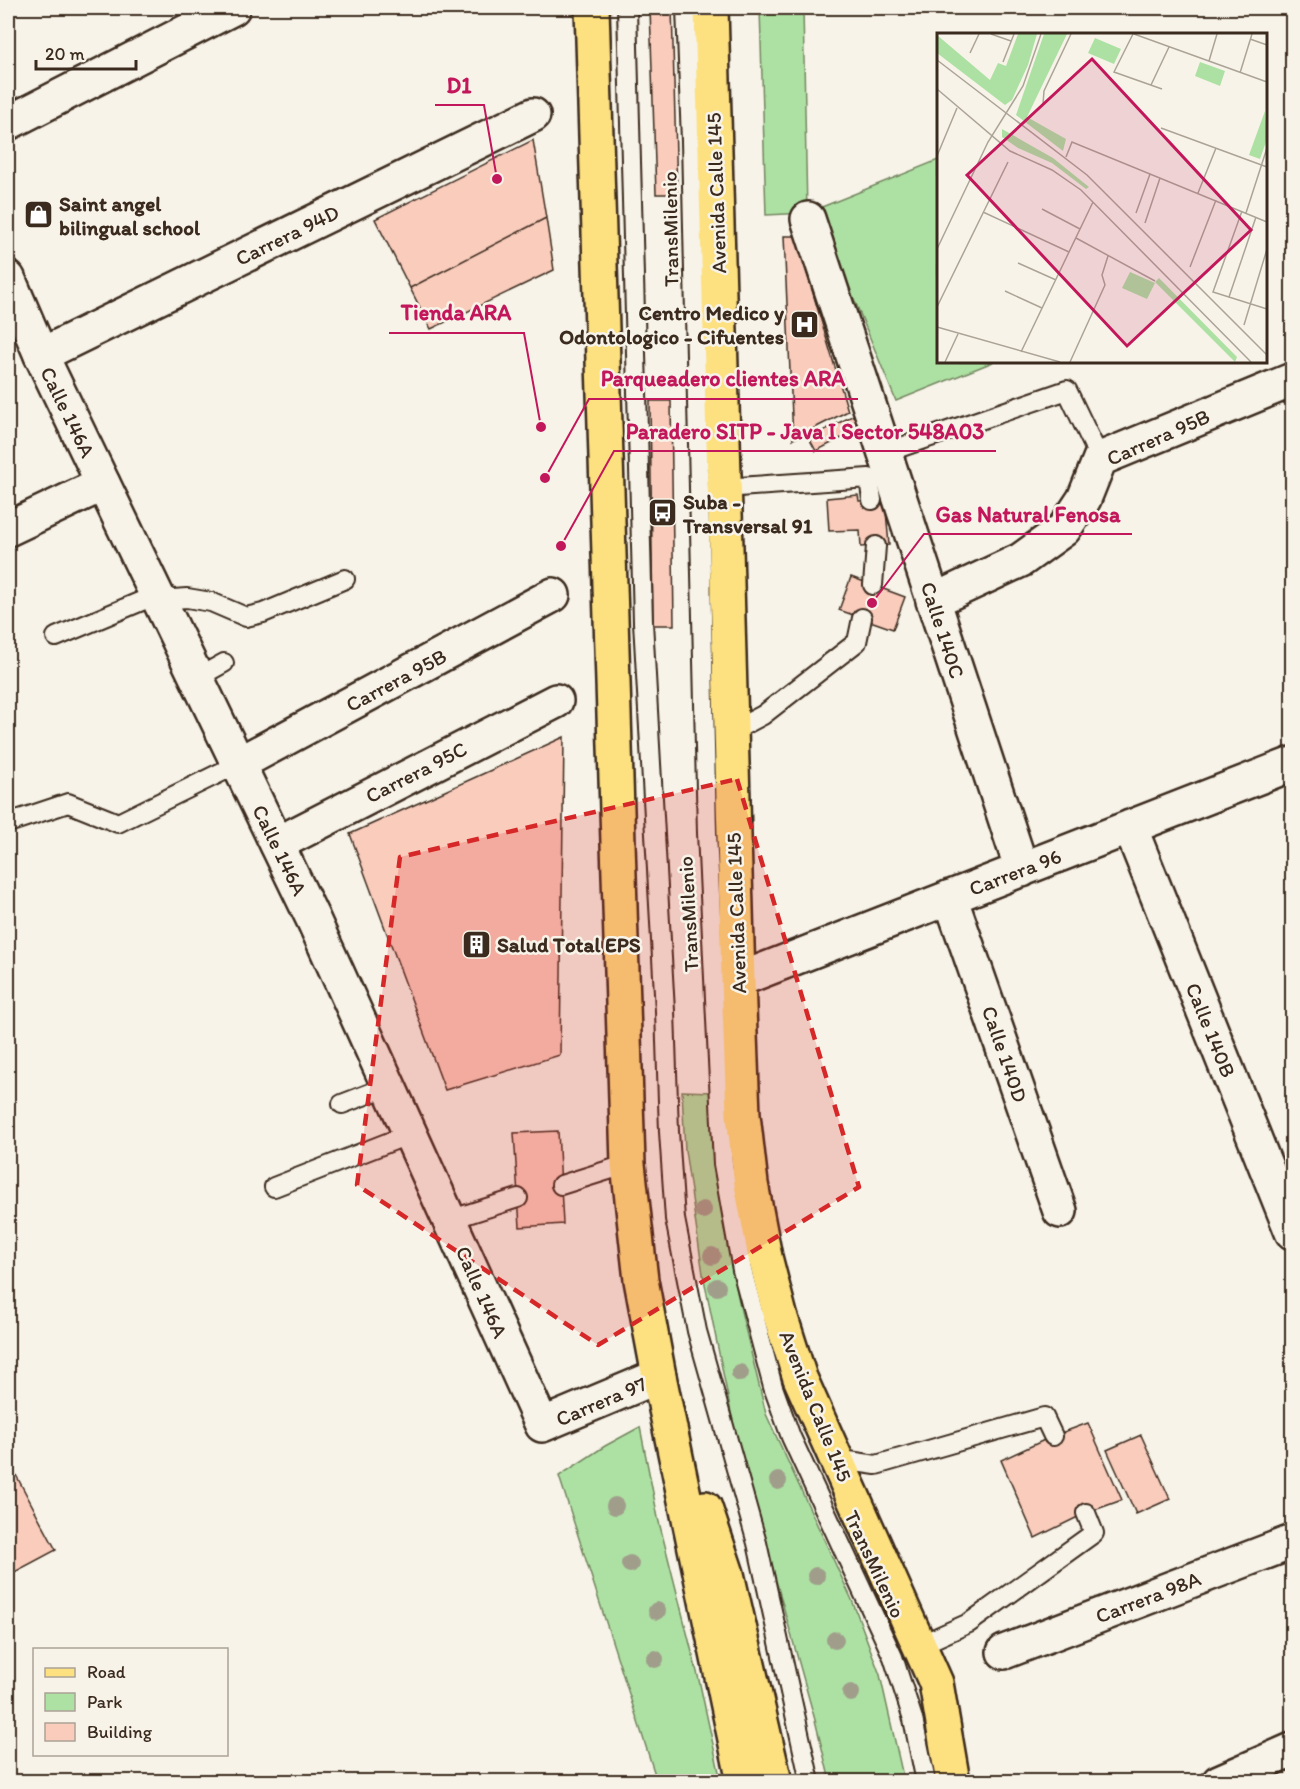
<svg xmlns="http://www.w3.org/2000/svg" width="1300" height="1789" viewBox="0 0 1300 1789" font-family="Itim,sans-serif">
<rect width="100%" height="100%" fill="#f7f3e8"/>
<filter id="ink" filterUnits="userSpaceOnUse"><feTurbulence type="fractalNoise" baseFrequency=".0167" numOctaves="2"/><feDisplacementMap in="SourceGraphic" scale="12" xChannelSelector="R" yChannelSelector="G"/><feConvolveMatrix kernelMatrix="1 2 1 2 8 2 1 2 1" color-interpolation-filters="sRGB"/></filter>
<g filter="url(#ink)">
<path fill="#ade1a3" stroke="#748660" stroke-width="1.5" d="M760,8H803L807,213L766,215Z
M938,160V362H993L896,401L817,209Z
M682,1091L712,1092L716,1151L723,1224L741,1311L766,1414L852,1600L880,1675L904,1781H830L815,1720L736,1437L703,1274L685,1150Z
M640,1427L658,1518L699,1680L721,1781H657L559,1476L605,1446Z"/>
<path fill="#f9ccbc" stroke="#3b2a1e" stroke-width="1.5" d="M650,8H672L677,194H656Z
M650,8H672L677,194H656Z
M533,140L546,218L410,288L375,219Z
M546,218L554,270L431,329L410,288Z
M784,236H796L848,411L793,439Z
M650,401H671L674,625H653Z
M650,401H671L674,625H653Z
M856,414L863,427L816,451L809,438Z
M858,495L859,501L885,500L889,545L861,547L860,530L829,531L827,498Z
M851,577L905,597L893,629L839,610Z
M564,737L560,1055L445,1090L350,834Z
M558,1131L563,1224L520,1227L514,1133Z
M1088,1423L1122,1500L1086,1513L1035,1538L1001,1460L1053,1436Z
M1141,1435L1170,1499L1136,1514L1107,1450Z
M8,1460L56,1550L11,1574L8,1568Z"/>
<g fill="none" stroke-linecap="round" stroke-linejoin="round">
<defs>
<path id="service" d="M627,8L643,622L665,1011L669,1132L675,1219L697,1331L757,1543L810,1782
M686,8L691,141L707,833L723,1164L742,1270L773,1387L791,1437L893,1657L913,1719L926,1782
M884,453L1067,390L1100,459
M724,488L869,478L872,500
M873,585L876,546
M56,637L156,595L160,600L187,598L211,602L246,617L263,613L345,579
M197,678L224,663
M731,732L763,715L857,642L862,618
M8,823L68,803L118,823L238,764
M342,1104L389,1086
M561,1185L628,1164
M274,1187L410,1134
M449,1220L518,1198
M835,1459L876,1465L1044,1417L1053,1436
M920,1645L969,1623L1094,1533L1086,1513"/>
<path id="minor" d="M8,123L233,8
M808,219L1022,870
M41,355L533,115
M8,529L103,484
M933,601L1021,560L1064,529L1084,499L1100,459L1292,380
M238,764L553,595
M1130,827L1292,1232
M277,844L556,701
M950,897L1060,1211
M738,980L1292,764
M1004,1652L1292,1542"/>
<path id="tertiary" d="M8,278L41,355L313,919L542,1425L659,1376
M1219,1782L1292,1750"/>
<path id="primary" d="M592,8L628,1164L641,1280L659,1376L744,1782
M711,8L738,980L743,1115L751,1184L765,1257L780,1315L800,1378L936,1683L953,1782
M705,1508L727,1574L775,1782"/>
</defs>
<use href="#service" stroke="#3b2a1e" stroke-width="22"/>
<use href="#minor" stroke="#3b2a1e" stroke-width="38"/>
<use href="#tertiary" stroke="#3b2a1e" stroke-width="38"/>
<use href="#primary" stroke="#3b2a1e" stroke-width="38"/>
<use href="#service" stroke="#f7f3e8" stroke-width="18"/>
<use href="#minor" stroke="#f7f3e8" stroke-width="33"/>
<use href="#tertiary" stroke="#f7f3e8" stroke-width="33"/>
<use href="#primary" stroke="#fde080" stroke-width="33"/>
</g>
<g fill="#a09e8b">
<circle cx="703" cy="1210" r="9"/>
<circle cx="712" cy="1256" r="9"/>
<circle cx="717" cy="1287" r="9"/>
<circle cx="740" cy="1373" r="9"/>
<circle cx="778" cy="1481" r="9"/>
<circle cx="615" cy="1506" r="9"/>
<circle cx="630" cy="1564" r="9"/>
<circle cx="816" cy="1576" r="9"/>
<circle cx="657" cy="1611" r="9"/>
<circle cx="835" cy="1640" r="9"/>
<circle cx="655" cy="1659" r="9"/>
<circle cx="851" cy="1693" r="9"/>
</g>
</g>
<path fill="#d62828" fill-opacity="0.2" stroke="#d62828" stroke-width="4.5" stroke-dasharray="12 8" stroke-linejoin="round" d="M737,779L859,1187L598,1345L357,1185L400,857Z"/>
<defs>
<symbol id="shop-square" viewBox="-11 -11 22 22"><rect x="-9" y="-9" width="18" height="18" rx="4" fill="#3b2a1e" stroke="#f7f3e8"/><path d="M-5-2.5h2.3a2.7 3.5 0 0 1 5.4 0H5L5.5 6h-11ZM-1.5-2.5h3a1.5 2.3 0 0 0-3 0Z" fill="#fff"/></symbol>
<symbol id="hospital-square" viewBox="-11 -11 22 22"><rect x="-9" y="-9" width="18" height="18" rx="4" fill="#3b2a1e" stroke="#f7f3e8"/><path d="M-5-5h3v3.5h4V-5h3V5h-3V1.5h-4V5h-3Z" fill="#fff"/></symbol>
<symbol id="bus-square" viewBox="-11 -11 22 22"><rect x="-9" y="-9" width="18" height="18" rx="4" fill="#3b2a1e" stroke="#f7f3e8"/><path d="M-5-6H5V4H4V6H2V4H-2V6H-4V4H-5ZM-3.5-4V0h7V-4ZM-3.5 1.2v1.5H-2V1.2ZM2 1.2v1.5H3.5V1.2Z" fill="#fff"/></symbol>
<symbol id="building-square" viewBox="-11 -11 22 22"><rect x="-9" y="-9" width="18" height="18" rx="4" fill="#3b2a1e" stroke="#f7f3e8"/><path d="M-4-6H4V6H1V3H-1V6H-4ZM-2.5-4.3h1.7v1.8h-1.7ZM.8-4.3h1.7v1.8H.8ZM-2.5-1h1.7V.8h-1.7ZM.8-1h1.7V.8H.8Z" fill="#fff"/></symbol>
</defs>
<g fill-rule="evenodd">
<use href="#shop-square" x="22" y="198" width="33" height="33"/>
<use href="#hospital-square" x="788" y="308" width="33" height="33"/>
<use href="#bus-square" x="646" y="496" width="33" height="33"/>
<use href="#building-square" x="460" y="928" width="33" height="33"/>
</g>
<g text-anchor="middle" dominant-baseline="central" stroke-width="5" stroke-linejoin="round" paint-order="stroke">
<g font-size="21" fill="#3b2a1e" stroke="#f7f3e8">
<text transform="translate(716 193) rotate(-92)">Avenida Calle 145</text>
<text transform="translate(670 229) rotate(-91)">TransMilenio</text>
<text transform="translate(287 235) rotate(-26)">Carrera 94D</text>
<text transform="translate(68 412) rotate(64)">Calle 146A</text>
<text transform="translate(1158 437) rotate(-24)">Carrera 95B</text>
<text transform="translate(943 630) rotate(72)">Calle 140C</text>
<text transform="translate(396 680) rotate(-28)">Carrera 95B</text>
<text transform="translate(416 772) rotate(-27)">Carrera 95C</text>
<text transform="translate(280 850) rotate(64)">Calle 146A</text>
<text transform="translate(1015 872) rotate(-21)">Carrera 96</text>
<text transform="translate(736 913) rotate(-92)">Avenida Calle 145</text>
<text transform="translate(688 914) rotate(-93)">TransMilenio</text>
<text transform="translate(1211 1030) rotate(68)">Calle 140B</text>
<text transform="translate(1005 1054) rotate(71)">Calle 140D</text>
<text transform="translate(482 1292) rotate(66)">Calle 146A</text>
<text transform="translate(601 1401) rotate(-23)">Carrera 97</text>
<text transform="translate(816 1406) rotate(68)">Avenida Calle 145</text>
<text transform="translate(875 1564) rotate(65)">TransMilenio</text>
<text transform="translate(1148 1597) rotate(-21)">Carrera 98A</text>
</g>
<g font-size="21" font-weight="bold" fill="#3b2a1e" stroke="#f7f3e8" text-anchor="start">
<text x="59" y="203">Saint angel<tspan x="59" dy="24">bilingual school</tspan></text>
<text x="784" y="312" text-anchor="end">Centro Medico y<tspan x="784" dy="24">Odontologico - Cifuentes</tspan></text>
<text x="683" y="501">Suba -<tspan x="683" dy="24">Transversal 91</tspan></text>
<text x="497" y="944">Salud Total EPS</text>
</g>
</g>
<g transform="translate(937 33)">
<rect width="330" height="330" fill="#f7f3e8"/>
<path d="M81,1H100L91,32L75,67L68,72L0,20V2L53,47L61,30L69,33ZM107,1H130L90,84L129,106L126,118L79,82ZM158,5L184,16L177,31L151,20ZM263,29L288,38L283,53L258,43ZM328,78L330,106L323,126L312,122ZM65,96L116,125L152,154L149,156L115,130L81,115L65,104ZM193,239L218,250L210,266L185,255ZM222,245L300,324L298,329L218,249Z" fill="#ade1a3"/>
<path fill="none" stroke="#aca397" stroke-width="1.5" d="M54,1L74,8M196,1L177,39L225,56M197,1L330,49M313,6L330,12M33,20L42,1M0,27L150,142L330,322M272,28L280,1M66,29L77,1M303,40L315,1M214,52L232,14M0,56L73,118L115,137L144,157L314,329M106,71L107,58L134,1M224,95L330,134M0,123L20,75M129,124L135,109L330,189M261,160L279,115M105,176L143,196M305,178L276,259L330,276M46,179L132,219M199,180L213,141M309,180L330,115M208,190L223,145M139,205L218,248M0,216L51,109L86,53L104,1M81,230L119,247M253,234L279,167M68,258L105,275M292,264L319,184M0,274L71,129M307,292L330,216M0,294L123,329M84,319L156,169M8,329L21,301M133,329L168,252L165,242L171,223"/>
<path fill="#c2185b" fill-opacity="0.15" stroke="#c2185b" stroke-width="3" d="M155,26L314,197L190,313L30,142Z"/>
<rect width="330" height="330" fill="none" stroke="#3b2a1e" stroke-width="3"/>
</g>
<path fill="none" stroke="#c2185b" stroke-width="2" d="M497 179L484 105H435M541 427L524 333H389M545 478L589 399H858M561 546L614 451H996M872 603L924 534H1132"/>
<g fill="#c2185b" stroke="#f7f3e8" stroke-width="2">
<circle cx="497" cy="179" r="6"/>
<circle cx="541" cy="427" r="6"/>
<circle cx="545" cy="478" r="6"/>
<circle cx="561" cy="546" r="6"/>
<circle cx="872" cy="603" r="6"/>
</g>
<g font-size="22" text-anchor="middle" font-weight="bold" fill="#c2185b" stroke="#f7f3e8" stroke-width="5" stroke-linejoin="round" paint-order="stroke">
<text x="459" y="93">D1</text>
<text x="456" y="320">Tienda ARA</text>
<text x="723" y="386">Parqueadero clientes ARA</text>
<text x="805" y="439">Paradero SITP - Java I Sector 548A03</text>
<text x="1028" y="522">Gas Natural Fenosa</text>
</g>
<rect width="1300" height="1789" fill="none" stroke="#f7f3e8" stroke-width="30"/>
<rect x="15" y="15" width="1270" height="1759" fill="none" stroke="#3b2a1e" stroke-width="2" filter="url(#ink)"/>
<rect x="33" y="1648" width="195" height="108" fill="#f7f3e8" stroke="#aca397" stroke-width="1.5"/>
<rect x="45" y="1668" width="30" height="9" fill="#fde080" stroke="#aca397" stroke-width="1.5"/>
<text x="87" y="1678" font-size="18" fill="#3b2a1e">Road</text>
<rect x="45" y="1693" width="30" height="18" fill="#ade1a3" stroke="#aca397" stroke-width="1.5"/>
<text x="87" y="1708" font-size="18" fill="#3b2a1e">Park</text>
<rect x="45" y="1723" width="30" height="18" fill="#f9ccbc" stroke="#aca397" stroke-width="1.5"/>
<text x="87" y="1738" font-size="18" fill="#3b2a1e">Building</text>
<path d="M36 60v9h100v-9" fill="none" stroke="#3b2a1e" stroke-width="3"/>
<text x="45" y="60" font-size="18" fill="#3b2a1e" stroke="#f7f3e8" stroke-width="4.5" paint-order="stroke">20 m</text>
</svg>
